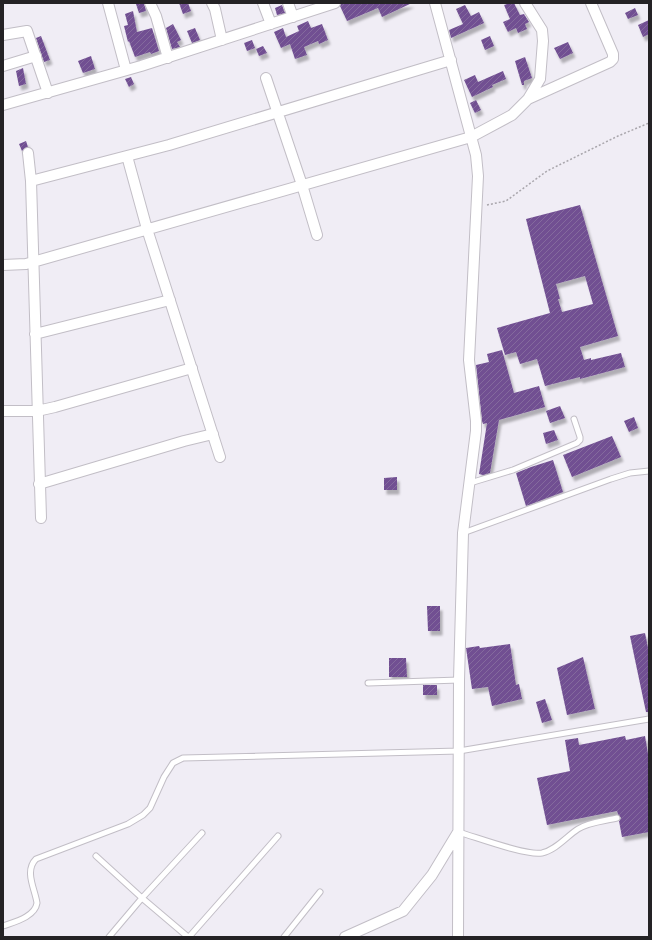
<svg xmlns="http://www.w3.org/2000/svg" width="652" height="940" viewBox="0 0 652 940" font-family="'Golos Text',sans-serif">
<defs>
<pattern id="building-hatch" width="6" height="6" patternUnits="userSpaceOnUse"><rect width="6" height="6" fill="#714f92"/><path d="M-1 1l2-2M0 6l6-6M5 7l2-2" fill="none" stroke="#846a9d"/></pattern>
<filter id="shadow"><feDropShadow dx="2.5" dy="4.5" stdDeviation="1" flood-color="#0004"/></filter>
</defs>
<rect width="100%" height="100%" fill="#f0edf5"/>
<path fill="url(#building-hatch)" fill-rule="evenodd" filter="url(#shadow)" d="M140,3H144L146,11L139,13L136,4Z
M179,3H188L191,11L183,14Z
M341,3H412L382,17L378,8L347,21L340,6Z
M510,3H514L520,15L524,14L529,22L525,24L527,29L518,33L516,28L508,32L503,22L510,19L504,5Z
M282,5L285,13L277,15L275,8Z
M465,5L471,16L479,12L484,23L451,38L449,30L463,24L456,9Z
M635,8L638,15L628,19L625,13Z
M133,11L137,32L152,28L159,51L151,54L150,52L135,57L129,41L128,42L124,26L128,25L125,14Z
M649,20V34L643,37L638,25Z
M308,21L311,28L322,24L328,40L319,44L318,41L304,47L307,55L295,59L290,44L281,48L274,32L283,28L286,37L299,31L297,26Z
M173,24L181,40L177,42L180,47L172,49L166,28Z
M195,28L200,40L192,43L187,31Z
M41,36L50,60L44,62L36,38Z
M490,36L494,46L485,50L481,40Z
M252,40L255,48L247,51L244,43Z
M568,42L573,53L560,59L554,48Z
M263,46L267,53L259,56L256,49Z
M91,56L95,69L83,73L78,61Z
M525,57L532,78L524,81V85H522L515,61Z
M23,68L26,84L19,86L16,71Z
M503,71L506,79L492,85L493,87L472,97L464,80L475,75L478,82Z
M131,77L134,84L129,87L125,79Z
M476,100L481,110L475,113L470,103Z
M26,141L28,147L25,148L22,151L19,144Z
M580,205L618,336L580,347L584,360L591,358V360L621,353L625,367L580,379V377L545,386L537,359L520,364L516,352L505,355L497,328L550,313L526,219ZM585,276L593,304L562,312L558,299H560L556,284Z
M502,350L514,393L539,386L545,407L499,420L490,473L483,475L479,474L487,423L483,424L482,421L476,365L489,362L487,354Z
M560,406L565,418L550,423L546,411Z
M634,417L638,428L629,432L624,421Z
M554,430L558,440L546,444L543,433Z
M612,436L621,457L572,477L563,455Z
M553,460L563,492L526,506L516,473L531,467Z
M397,477V490H384V478Z
M427,606H440V631H428Z
M645,633L649,653V712H646L630,636Z
M510,644L516,685L519,684L522,699L492,706L488,687L472,689L466,648L479,646L480,648Z
M583,657L595,709L567,715L557,668Z
M389,658H406L407,677H389Z
M423,685H437V695H423Z
M545,699L552,720L542,723L536,702Z
M625,736L626,740L645,736L649,760V832L622,837L619,821L621,818L618,814L617,811L547,825L537,778L570,771L565,740L578,738L579,745Z"/>
<g fill="none" stroke-linecap="round" stroke-linejoin="round">
<defs>
<path id="service" d="M470,483L513,470L577,443L580,440V437L574,419
M463,533L611,479L630,473L649,471
M368,683L459,680
M458,832C476,837 526,856 542,853C556,850 567,836 578,829C589,822 605,821 617,818
M96,856L142,898L188,937
M3,926C14,922 35,917 37,903C35,889 24,871 36,859L128,824L143,815L150,808L164,777L173,763L183,758L459,751L649,719
M109,937L142,898L202,833
M189,937L278,836
M284,937L320,892"/>
<path id="minor" d="M108,3L126,70
M150,3L156,16L168,58
M212,3L215,9L222,40
M263,3L271,24
M288,3L293,17
M435,3L476,155L478,176L469,360L476,421V431L463,533L459,680L458,937
M3,35L27,31L48,93
M3,66L36,56
M266,78L302,185L317,235
M528,99L610,62L613,59V54L591,3
M3,105L141,66L335,3
M28,153L31,181L41,518
M127,156L147,229L220,457
M31,181L169,145L451,60
M3,265L26,264L471,137L512,115L528,99L540,79L543,41L542,30L525,3
M35,334L170,300
M3,411H37L55,407L192,368
M39,484L184,441L213,434
M345,937L403,911L432,875L458,832"/>
</defs>
<use href="#service" stroke="#c2bec6" stroke-width="7"/>
<use href="#minor" stroke="#c2bec6" stroke-width="12"/>
<path stroke="#a9a6ac" stroke-width="1.5" stroke-dasharray="2 2" stroke-linecap="butt" d="M487,205L506,201L547,171L618,136L649,123"/>
<use href="#service" stroke="#fff" stroke-width="5"/>
<use href="#minor" stroke="#fff" stroke-width="10"/>
</g>
<rect width="652" height="940" fill="none" stroke="#242225" stroke-width="8"/>
</svg>
